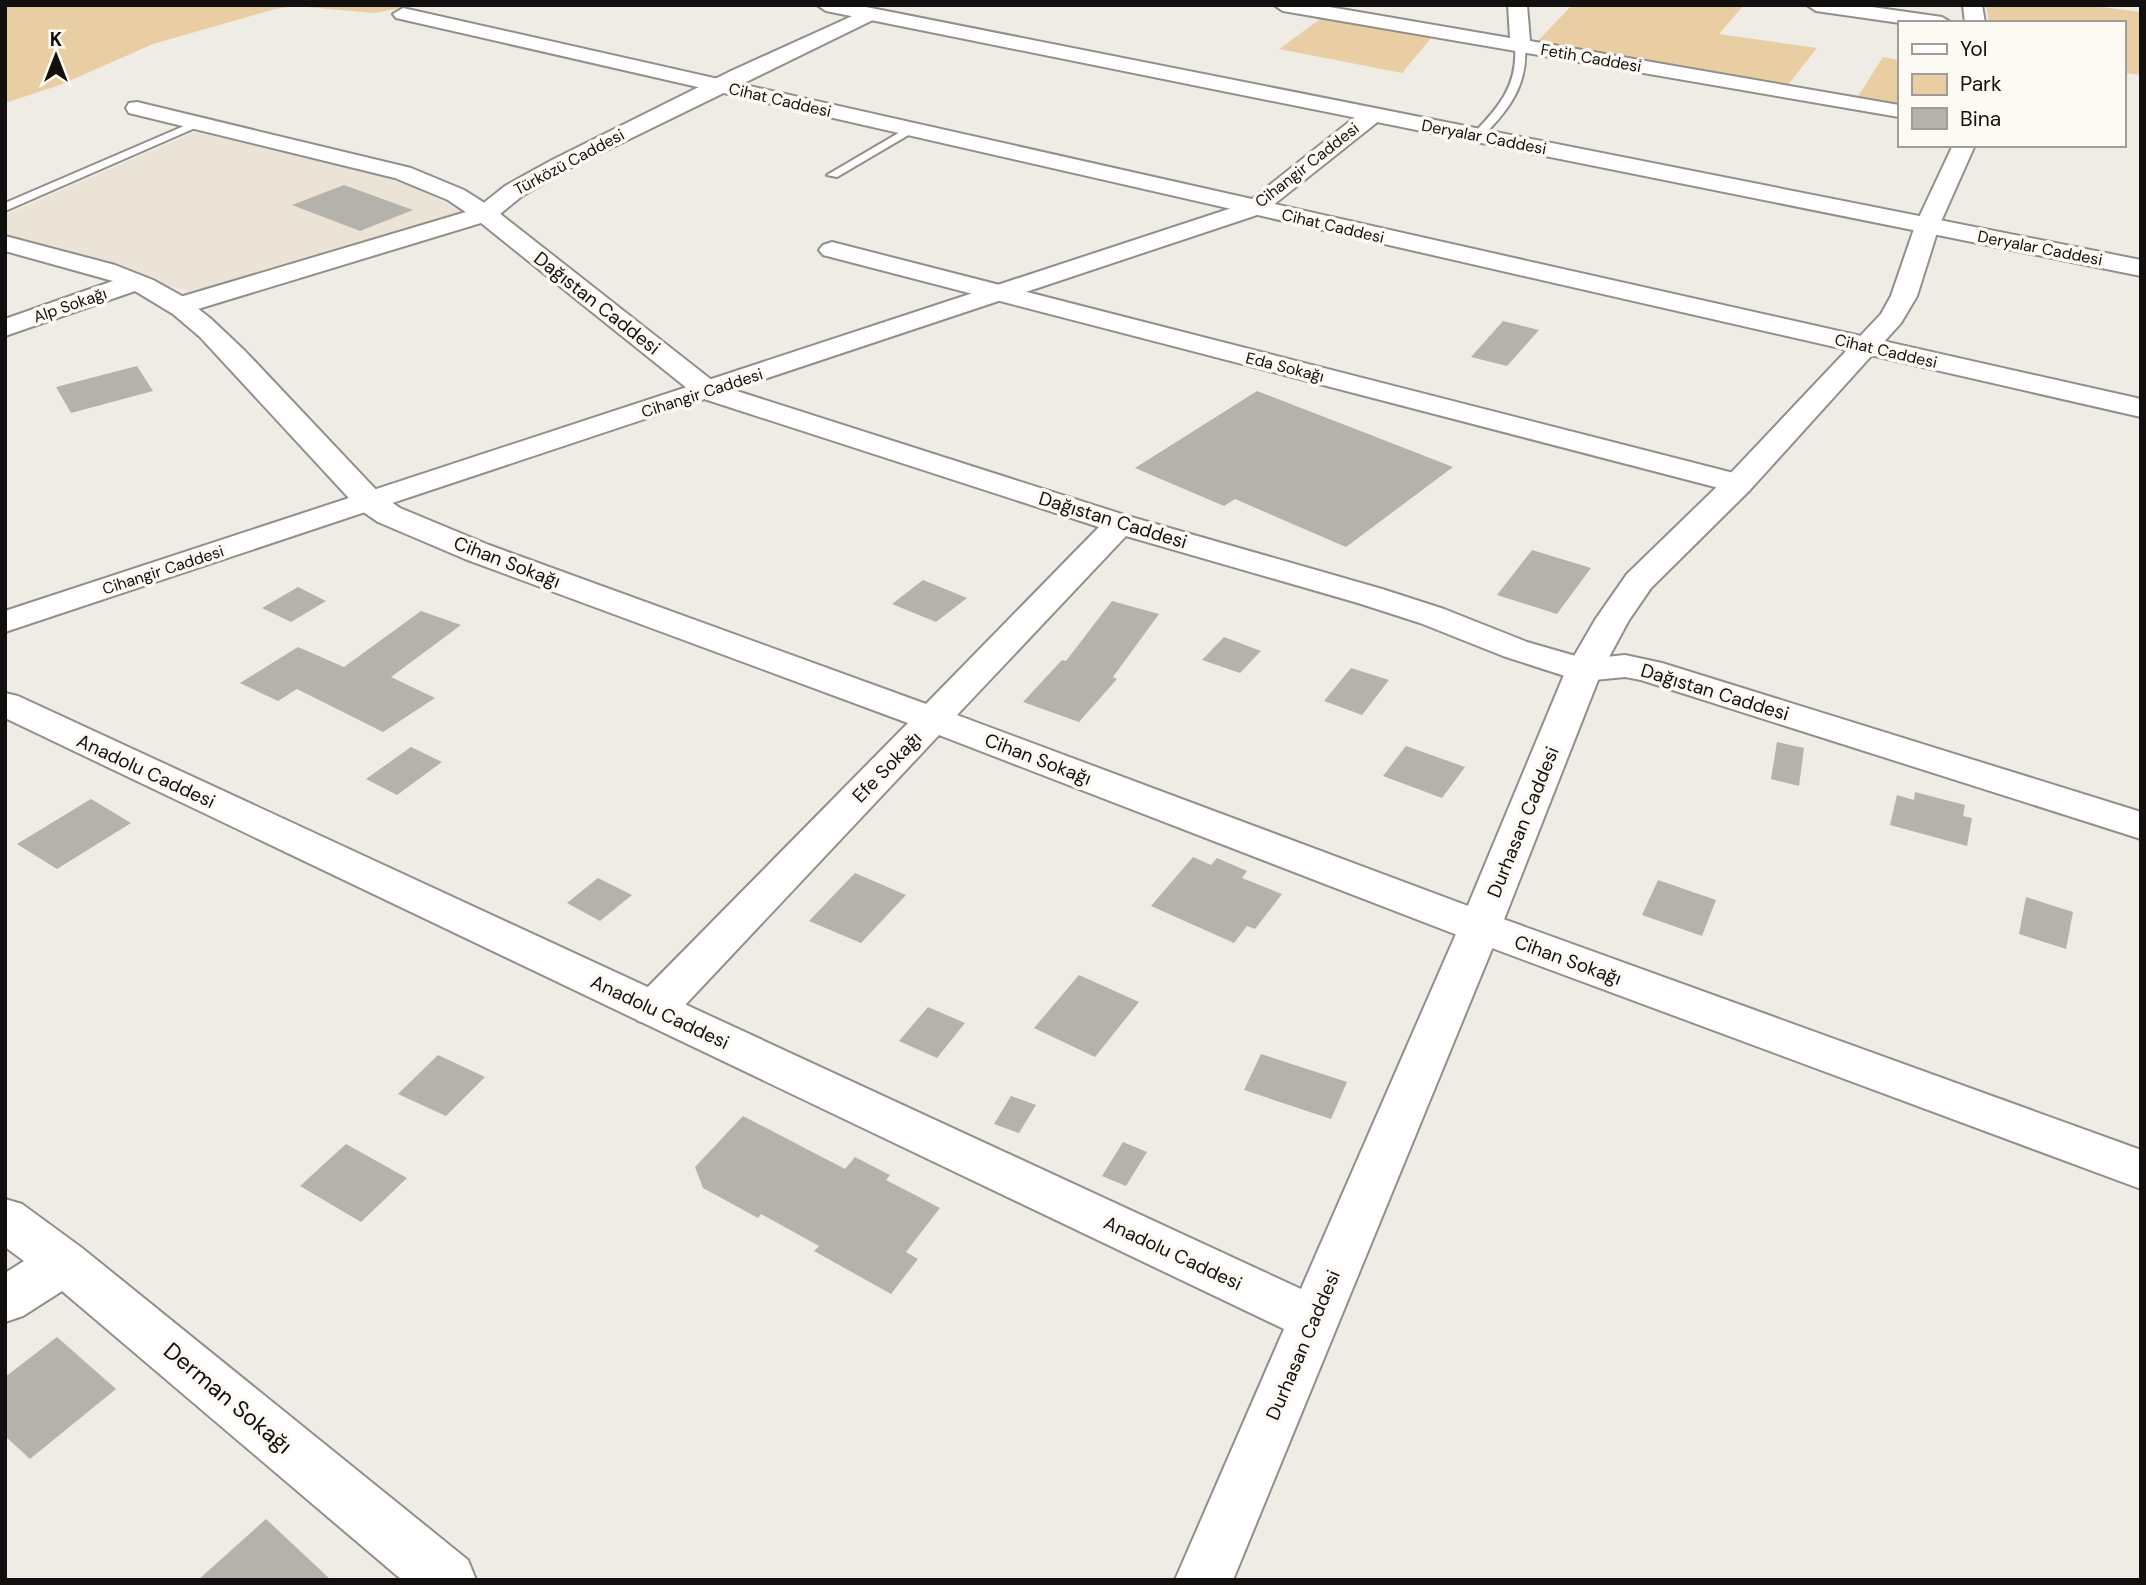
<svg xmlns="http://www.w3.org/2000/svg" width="2146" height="1585" viewBox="0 0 2146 1585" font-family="'DM Sans',sans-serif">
<rect width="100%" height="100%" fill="#efece6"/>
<path fill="#ebe3d6" d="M195,132L395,177L466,214L191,292L5,236V215Z"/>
<path fill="#eacea3" d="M5,5H416L374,13L295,6L275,9L153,44L60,85L5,103Z
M1572,5H1744L1719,34L1817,48L1787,86L1535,44Z
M1986,5H2086L2141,12V75L2123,73V23H1989Z
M1323,17L1432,37L1402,73L1279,49Z
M1883,57L1899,60V105L1857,98Z"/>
<path fill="#b5b2ac" d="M344,185L413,210L360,231L292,205Z
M1503,321L1539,330L1507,366L1471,357Z
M137,366L153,391L71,413L56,387Z
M1257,391L1358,430L1453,467L1346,547L1235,499L1224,506L1135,468Z
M1532,550L1591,568L1557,614L1497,595Z
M923,580L967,598L936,622L892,604Z
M298,587L326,601L291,622L262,608Z
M1112,601L1159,614L1113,677L1117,679L1079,722L1023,702L1062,660L1066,661Z
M421,611L461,625L391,677L435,698L383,732L297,689L278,701L240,683L298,647L344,667Z
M1224,637L1261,651L1240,673L1202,660Z
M1351,668L1389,680L1362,715L1324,701Z
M1777,742L1804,748L1799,786L1771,779Z
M1406,746L1465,767L1442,798L1383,776Z
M411,747L442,762L397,795L366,779Z
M1915,792L1965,805L1963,816L1972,818L1967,846L1890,825L1897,795L1914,800Z
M91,799L131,823L57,869L17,844Z
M1193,857L1211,865L1217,858L1247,871L1242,878L1282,894L1255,929L1247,926L1234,943L1151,906Z
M855,873L906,895L861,943L809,921Z
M598,878L632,895L600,921L567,903Z
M1658,880L1716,900L1702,936L1642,915Z
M2026,897L2073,912L2066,949L2019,934Z
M1079,975L1139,1002L1095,1057L1034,1028Z
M928,1007L965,1023L937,1058L899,1041Z
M1261,1054L1347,1082L1331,1119L1244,1090Z
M438,1055L485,1077L446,1116L398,1094Z
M1011,1096L1036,1105L1019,1133L994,1124Z
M743,1116L845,1169L855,1157L890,1175L886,1180L940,1208L906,1252L918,1259L891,1294L814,1251L819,1246L761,1214L758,1218L703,1188L695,1167Z
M1123,1142L1147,1152L1126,1186L1102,1176Z
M346,1144L407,1178L361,1222L300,1186Z
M57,1337L116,1389L30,1459L5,1436V1377Z
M266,1519L331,1580H198Z"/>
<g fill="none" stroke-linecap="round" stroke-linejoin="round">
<defs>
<path id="lane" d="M1520,43L1525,46C1528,86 1508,111 1481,138H1473V134C1499,107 1518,85 1515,46Z
M198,120L202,121V125L5,211V203Z
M907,128L917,130L837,177L827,175Z"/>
<path id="street" d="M817,5H856L2141,260V276L826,11Z
M1274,5H1318L1510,38L1508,5H1527L1530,41L1899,105V117L1283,11Z
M1807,5H1858L1942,17L1952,23H1900L1816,11Z
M403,8L2141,399V417L396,18L393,14Z
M137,102L411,168L464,190L494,209L718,385L1131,517L1382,589L1444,609L1527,642L1586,659L1625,655L1662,663L2141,812V839L1641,680L1625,677L1584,681L1571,678L1503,656L1420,623L1358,603L1126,536L957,715L1495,916L2141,1150V1189L1465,938L939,735L670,1021L654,1025L638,1021L632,1009L638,997L908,723L465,559L378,522L359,509L200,337L173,314L135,291L5,336V319L113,281L5,251V236L115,265L153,280L182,296L210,318L245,351L381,495L400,508L489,545L926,704L1099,527L698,397L476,219L448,200L395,178L129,113L126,108L129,103Z
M832,242L1749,477L1753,484L1749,491L1738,493L823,255L819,250L823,245Z
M5,1199L22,1204L82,1248L468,1560L476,1580H402L62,1291L23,1316L5,1322V1273L24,1261L5,1247Z"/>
<path id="secondary" d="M1963,5H1982L1985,23H1965Z
M870,8L877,10L880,14L877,18L568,169L522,196L494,219L188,312L179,314L170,312L166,306L170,300L476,209L505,186L552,160L731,71Z
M1372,108L1380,110L1383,115L1380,120L1263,213L5,632V611L1247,203L1364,110Z
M1953,145H1975L1939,226L1917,296L1901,323L1749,491L1651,588L1629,620L1602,670L1501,927L1233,1580H1175L1284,1329L5,718V693L18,696L1301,1289L1459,927L1566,670L1595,620L1627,574L1727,477L1881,314L1891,296L1915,226Z"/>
</defs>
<use href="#lane" stroke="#928e89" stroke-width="4"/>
<use href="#street" stroke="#928e89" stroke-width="4"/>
<use href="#secondary" stroke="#928e89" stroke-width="4"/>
<use href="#lane" fill="#fff" fill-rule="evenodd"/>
<use href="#street" fill="#fff" fill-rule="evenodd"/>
<use href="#secondary" fill="#fff" fill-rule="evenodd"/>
</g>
<g text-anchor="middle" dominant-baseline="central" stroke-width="7" stroke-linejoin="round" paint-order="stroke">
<g font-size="16" fill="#11100e" stroke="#fdf9f3">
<text transform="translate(1591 58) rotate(10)">Fetih Caddesi</text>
<text transform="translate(780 100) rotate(13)">Cihat Caddesi</text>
<text transform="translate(1484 137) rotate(11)">Deryalar Caddesi</text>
<text transform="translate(569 162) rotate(-28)">Türközü Caddesi</text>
<text transform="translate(1307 165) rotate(-38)">Cihangir Caddesi</text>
<text transform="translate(1333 226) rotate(13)">Cihat Caddesi</text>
<text transform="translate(2040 248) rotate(11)">Deryalar Caddesi</text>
<text transform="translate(70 305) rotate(-19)">Alp Sokağı</text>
<text transform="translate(1886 351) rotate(13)">Cihat Caddesi</text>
<text transform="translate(1285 367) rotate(14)">Eda Sokağı</text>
<text transform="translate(702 393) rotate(-18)">Cihangir Caddesi</text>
<text transform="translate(163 570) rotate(-18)">Cihangir Caddesi</text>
</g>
<g font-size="19" fill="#11100e" stroke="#fdf9f3">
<text transform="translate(597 303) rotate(38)">Dağıstan Caddesi</text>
<text transform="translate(1113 520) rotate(17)">Dağıstan Caddesi</text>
<text transform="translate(507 562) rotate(21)">Cihan Sokağı</text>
<text transform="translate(1715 692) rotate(17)">Dağıstan Caddesi</text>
<text transform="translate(1038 759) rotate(21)">Cihan Sokağı</text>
<text transform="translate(887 767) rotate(-46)">Efe Sokağı</text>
<text transform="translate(146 771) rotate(25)">Anadolu Caddesi</text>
<text transform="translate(1523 822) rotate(-68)">Durhasan Caddesi</text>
<text transform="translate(1568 960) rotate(20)">Cihan Sokağı</text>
<text transform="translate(660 1012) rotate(25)">Anadolu Caddesi</text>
<text transform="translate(1173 1253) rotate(25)">Anadolu Caddesi</text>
<text transform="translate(1303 1345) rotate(-67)">Durhasan Caddesi</text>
</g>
<g font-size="23" fill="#11100e" stroke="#fdf9f3">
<text transform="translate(228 1398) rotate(40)">Derman Sokağı</text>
</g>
</g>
<rect width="2146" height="1585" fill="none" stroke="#11100e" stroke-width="14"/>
<rect x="1898" y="21" width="228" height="126" fill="#fdf9f3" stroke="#9f9c97" stroke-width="2"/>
<rect x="1912" y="44" width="35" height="10" fill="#ffffff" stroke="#9f9c97" stroke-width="2"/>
<text x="1960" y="56" font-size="21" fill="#11100e">Yol</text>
<rect x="1912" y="74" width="35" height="21" fill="#eacea3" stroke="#9f9c97" stroke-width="2"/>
<text x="1960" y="91" font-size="21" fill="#11100e">Park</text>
<rect x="1912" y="108" width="35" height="21" fill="#b5b2ac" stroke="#9f9c97" stroke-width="2"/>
<text x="1960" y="126" font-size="21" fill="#11100e">Bina</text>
<g transform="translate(56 56)" stroke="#fdf9f3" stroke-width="5" paint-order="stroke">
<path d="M0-5L12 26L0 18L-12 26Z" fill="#11100e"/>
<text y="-10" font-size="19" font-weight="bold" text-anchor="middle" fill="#11100e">K</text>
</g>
</svg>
